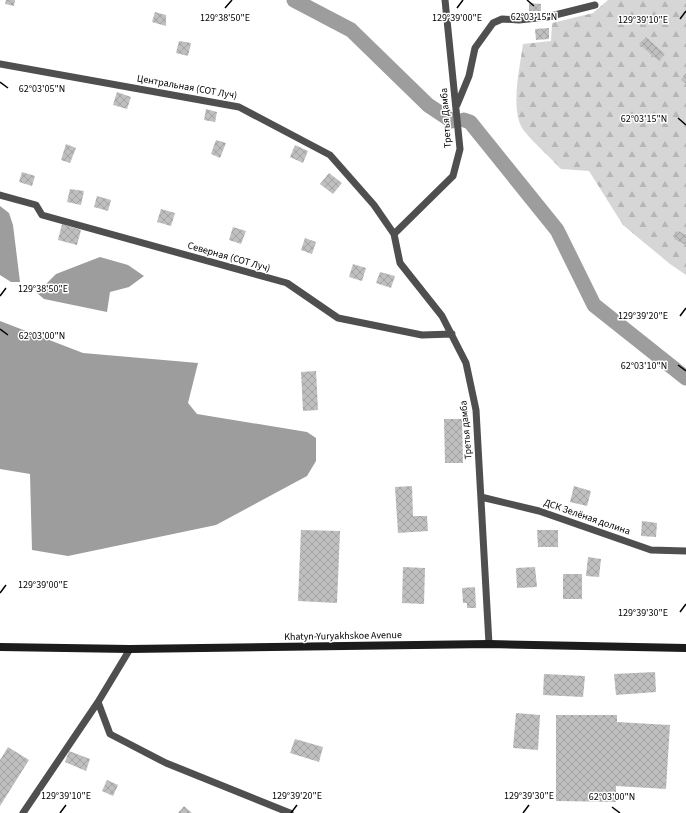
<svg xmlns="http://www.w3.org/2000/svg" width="686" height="813" viewBox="0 0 686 813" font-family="'Source Sans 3',sans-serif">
<defs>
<pattern id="forest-firs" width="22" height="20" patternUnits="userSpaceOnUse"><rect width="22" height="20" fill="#d6d6d6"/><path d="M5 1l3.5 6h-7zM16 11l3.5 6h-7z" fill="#b6b6b6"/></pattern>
<pattern id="building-cross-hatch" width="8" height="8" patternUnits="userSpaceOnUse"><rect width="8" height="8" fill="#bfbfbf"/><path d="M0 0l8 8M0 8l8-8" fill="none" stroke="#a2a2a2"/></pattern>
</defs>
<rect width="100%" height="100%" fill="#fff"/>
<path fill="url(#forest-firs)" d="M608,0H686V275L670,264L623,225L589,171L561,169C553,160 525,135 521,126C511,105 520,66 523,44L551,41L552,23L593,13Z"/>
<path fill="#9d9d9d" d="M0,206L9,213L13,225L20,282H11L0,275Z
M100,257L128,265L144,276L129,287L110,292L107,312L44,299L37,293L56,274Z
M0,321L83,353L198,363L188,403L197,414L307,432L316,438V461L307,476L216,525L68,556L32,550L30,474L0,469Z"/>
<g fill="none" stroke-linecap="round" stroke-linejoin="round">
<path stroke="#9d9d9d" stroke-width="15" d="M294,0L351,30L428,105L452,121
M464,120L470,122L557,230L594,305L686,378"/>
</g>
<path fill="url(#building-cross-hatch)" d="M6,0H15L14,6L5,4Z
M529,3L541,4V11H529Z
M155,12L166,15V26L152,22Z
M549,28V39L536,40L535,29Z
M646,37L665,54L659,61L639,44Z
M179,41L191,43L188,56L176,53Z
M686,73V84L681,80Z
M117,92L131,97L127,109L113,105Z
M206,109L217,112L215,122L204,120Z
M216,140L226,143L220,158L211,154Z
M66,144L76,148L70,163L61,160Z
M295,145L308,151L303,163L290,157Z
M22,172L35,176L32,186L19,182Z
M329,173L342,183L333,194L320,184Z
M70,189L84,191L81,205L67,202Z
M97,196L111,200L108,211L94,207Z
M161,209L175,213L171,226L157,222Z
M62,224L81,230L77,245L58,240Z
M233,227L246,231L241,244L229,240Z
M678,231L686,235V245L674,239Z
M305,238L316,242L312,254L301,250Z
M353,264L366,268L362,281L349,277Z
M380,272L395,276L391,288L376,283Z
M316,371L318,410L303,411L301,372Z
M444,419H462L463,463H445Z
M412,486L413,516H427L428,531L398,533L395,487Z
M574,486L591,491L587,506L570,502Z
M642,521L657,523L656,537L641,536Z
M301,530L340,531L337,603L298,601Z
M537,530H558V547H538Z
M588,557L601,559L599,577L586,576Z
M403,567L425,568L424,604L402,603Z
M535,567L537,587L517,588L516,568Z
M563,574H582V599H563Z
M475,587L476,608H467V603H463L462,588Z
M655,672L656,692L616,695L614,674Z
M544,674L585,676L583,697L543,695Z
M516,713L540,715L538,750L513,748Z
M556,715H617V722L670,725L666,789L616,786V802L556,801Z
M295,739L323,747L319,762L290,753Z
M8,747L29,760L0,806V760Z
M69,751L90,759L86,771L65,762Z
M107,780L118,785L113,796L102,791Z
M184,806L192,813H178Z"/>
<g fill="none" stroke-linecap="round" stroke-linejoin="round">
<path stroke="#4f4f4f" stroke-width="7" d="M0,64L239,107L330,155L374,205L394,234L400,263L442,316L466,363L476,410L489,644
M457,105L469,76L475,48L493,23L502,19L519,20L547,17L595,5
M0,195L36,205L42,215L287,283L338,318L422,335L452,334
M394,234L453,176L460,149L445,0
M481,497L539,511L651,550L686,551
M98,702L110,734L166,763L290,813
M23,813L98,702L130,649"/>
<path stroke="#1c1c1c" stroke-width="8" d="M0,647L130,649L489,644L686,648"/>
</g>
<path fill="none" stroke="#000" stroke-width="1.5" d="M527,0L534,6M225,8L232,0M457,8L463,0M680,19L686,11M0,82L8,88M678,118L686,125M0,296L6,288M680,316L686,308M0,329L8,335M678,365L686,371M0,593L6,585M680,612L686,604M612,807L620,813M60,813L66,805M291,813L297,805M523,813L529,805"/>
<g text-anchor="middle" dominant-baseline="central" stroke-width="3" stroke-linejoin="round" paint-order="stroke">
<g font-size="10" fill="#000" stroke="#fff">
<text transform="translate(187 87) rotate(10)">Центральная (СОТ Луч)</text>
<text transform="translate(446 118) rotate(-94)">Третья Дамба</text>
<text transform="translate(229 257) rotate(16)">Северная (СОТ Луч)</text>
<text transform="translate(466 430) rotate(-95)">Третья дамба</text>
<text transform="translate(587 517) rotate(19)">ДСК Зелёная долина</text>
<text transform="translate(343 636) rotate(-1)">Khatyn-Yuryakhskoe Avenue</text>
</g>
</g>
<g font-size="10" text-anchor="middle" fill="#000" stroke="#fff" stroke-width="3" stroke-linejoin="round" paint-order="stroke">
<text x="534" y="20">62°03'15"N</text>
<text x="225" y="21">129°38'50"E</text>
<text x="457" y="21">129°39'00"E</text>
<text x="643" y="23">129°39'10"E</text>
<text x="42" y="92">62°03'05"N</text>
<text x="644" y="122">62°03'15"N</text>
<text x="43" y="292">129°38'50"E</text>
<text x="643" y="319">129°39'20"E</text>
<text x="42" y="339">62°03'00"N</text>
<text x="644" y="369">62°03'10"N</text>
<text x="43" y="588">129°39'00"E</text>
<text x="643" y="616">129°39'30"E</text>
<text x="66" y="799">129°39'10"E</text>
<text x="297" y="799">129°39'20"E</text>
<text x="529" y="799">129°39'30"E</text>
<text x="612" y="800">62°03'00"N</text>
</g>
</svg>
